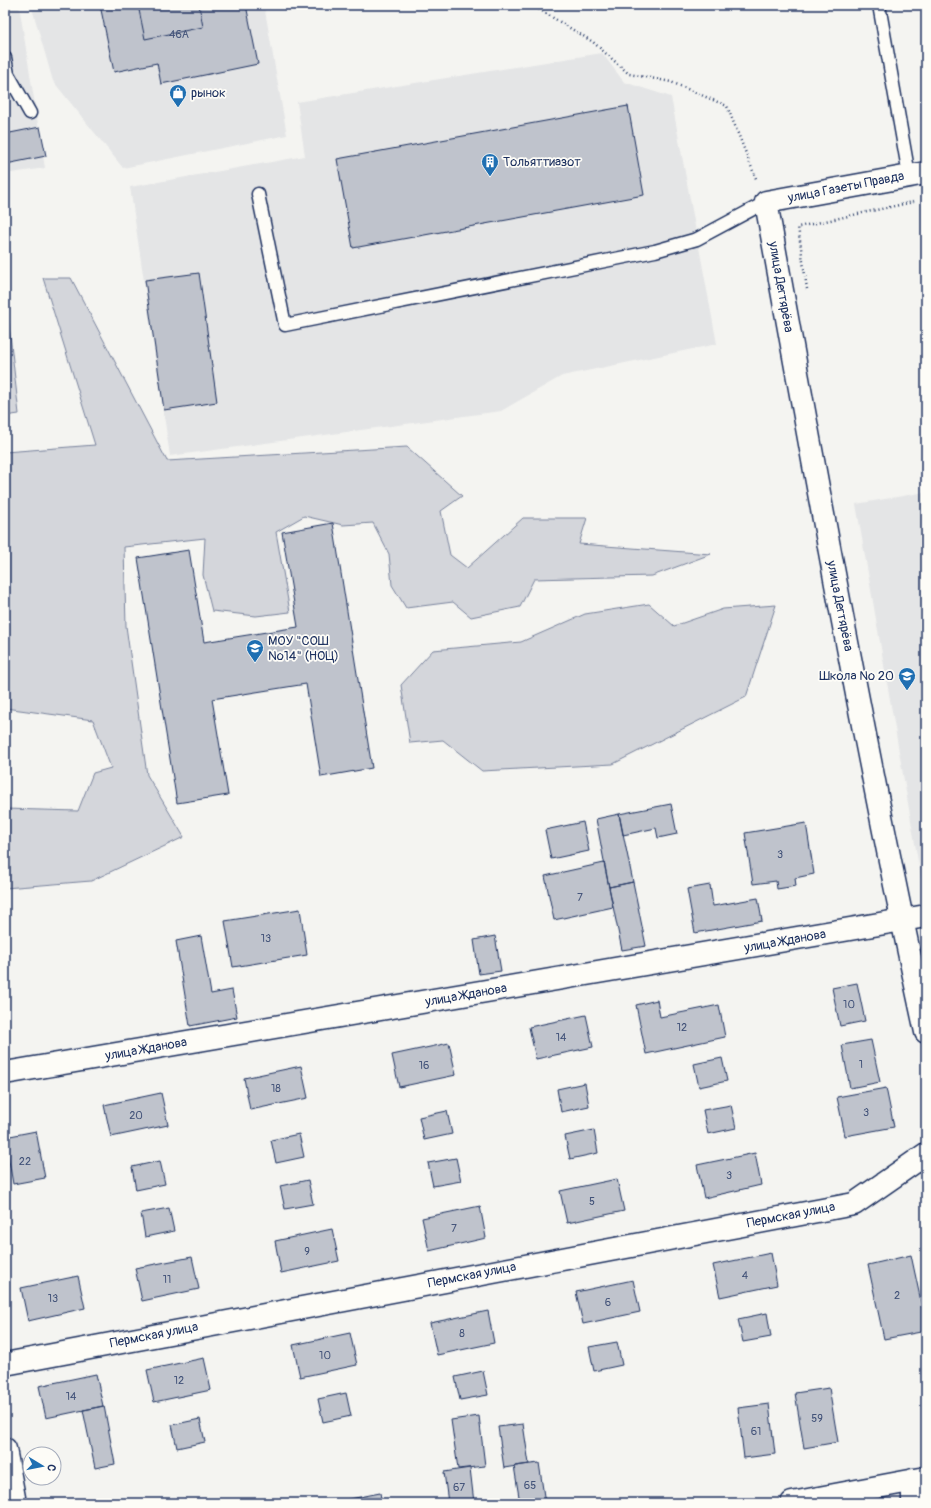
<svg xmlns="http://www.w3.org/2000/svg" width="931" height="1508" viewBox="0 0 931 1508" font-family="Pangolin,sans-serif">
<rect width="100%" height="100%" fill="#f4f4f1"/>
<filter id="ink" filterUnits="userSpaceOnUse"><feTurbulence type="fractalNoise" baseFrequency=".025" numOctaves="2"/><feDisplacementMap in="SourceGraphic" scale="8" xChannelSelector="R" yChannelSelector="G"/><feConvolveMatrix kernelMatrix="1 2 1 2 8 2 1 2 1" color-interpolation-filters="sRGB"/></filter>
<g filter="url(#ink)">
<path fill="#e4e5e6" d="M5,5H19L45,168L5,174Z
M31,5H264L287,135L123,168L53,81Z
M602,53L624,82L671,97L717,344L562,376L501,411L170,456L130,187L305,156L297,102Z
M926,492V877L921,878L856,504Z"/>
<path fill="#d4d6db" stroke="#78829c" d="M43,278H71L167,461L407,447L462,496L441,511L450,555L467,568L523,518H587L579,544L711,554L652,576L534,579L520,607L471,617L453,602L406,608L392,585L389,554L373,523L343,525L304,516L276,532L290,612L256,616L212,611L203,575L205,538L124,547L126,626L147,775L184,837L91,881L5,888V809L78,811L93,773L111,768L93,720L5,708V452L95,445Z
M5,317H8L19,414L5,416Z
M649,604L674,626L723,609L776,605L746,697L613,764L482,771L443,740L410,743L401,685L433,650L521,642L585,614Z"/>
<path fill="#bfc3cc" stroke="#1b2f5e" d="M100,5H246L258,64L161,84L157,63L114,72Z
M138,5H199L203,27L145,39Z
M628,106L644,195L353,248L337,159Z
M40,127L46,156L6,164L5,134Z
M199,273L217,402L164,410L145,280Z
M333,523L372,768L321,777L306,684L212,699L228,795L177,803L138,558L189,550L204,642L298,627L282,532Z
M671,804L677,834L658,838L656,828L623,835L619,814Z
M619,814L633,882L609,887L596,819Z
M583,822L589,851L551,859L545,830Z
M806,823L814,874L795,878L796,886L777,889L776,881L753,884L745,833Z
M604,863L613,907L554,920L545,876Z
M633,882L646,946L622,950L609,887Z
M710,885L713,906L758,898L762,921L695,933L687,889Z
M300,909L307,955L233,967L225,921Z
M201,936L211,994L232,990L237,1017L190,1026L176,941Z
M495,936L501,971L479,974L474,940Z
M857,983L865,1021L840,1026L832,988Z
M657,1000L660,1017L719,1005L725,1037L646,1054L636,1005Z
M586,1015L593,1047L536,1059L529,1027Z
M871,1040L880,1082L850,1088L842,1045Z
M449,1043L456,1075L399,1087L392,1055Z
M722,1058L727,1081L699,1087L694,1064Z
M301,1066L308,1098L250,1110L244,1078Z
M585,1083L589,1106L561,1112L557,1089Z
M886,1088L894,1127L845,1136L837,1097Z
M161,1093L168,1125L111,1137L104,1105Z
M731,1105L736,1128L708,1134L703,1110Z
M447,1111L452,1134L424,1140L419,1117Z
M594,1130L598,1153L570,1159L565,1136Z
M36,1131L45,1178L13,1184L5,1137Z
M299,1134L304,1157L276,1163L271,1140Z
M755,1153L761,1185L704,1198L697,1165Z
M456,1158L461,1181L433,1186L428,1163Z
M160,1161L165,1184L136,1190L132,1167Z
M617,1179L624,1211L567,1223L560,1191Z
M308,1180L313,1204L285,1209L280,1186Z
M480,1206L486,1238L429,1251L422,1218Z
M169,1208L174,1231L145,1237L141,1213Z
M332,1229L339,1261L281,1273L275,1241Z
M771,1253L777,1285L720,1297L713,1265Z
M911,1255L926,1325V1331L884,1339L868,1265Z
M192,1257L199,1289L142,1301L135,1268Z
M78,1276L85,1308L28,1321L21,1288Z
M633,1280L640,1312L583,1324L576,1292Z
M488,1311L494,1343L437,1355L430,1323Z
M767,1313L771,1337L743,1342L738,1319Z
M350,1333L357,1365L300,1377L293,1345Z
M617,1342L622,1365L594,1371L589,1347Z
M204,1358L211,1390L154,1402L147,1370Z
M483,1371L488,1395L460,1400L455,1377Z
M96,1374L103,1406L46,1418L39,1386Z
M829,1388L838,1442L804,1448L795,1393Z
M346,1393L351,1416L323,1422L318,1399Z
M769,1404L775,1454L744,1458L738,1408Z
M104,1406L115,1464L95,1468L83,1410Z
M479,1416L485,1466L458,1469L451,1420Z
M200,1419L205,1442L177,1448L172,1425Z
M523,1424L529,1464L504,1468L498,1427Z
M539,1463L545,1503H520L514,1466Z
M470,1468L474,1503H448L444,1472Z
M380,1493L382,1503H330Z"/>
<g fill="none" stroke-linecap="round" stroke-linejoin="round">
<defs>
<path id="lane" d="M879,5L909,175
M5,58L8,74L30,113
M258,194L285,325L655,251L697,239L766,202"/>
<path id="street" d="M926,173L766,202C816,479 866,756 926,1032
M5,1073L926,916
M5,1364L854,1204L926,1154
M5,1449L15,1503
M913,1480V1503
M792,1503L926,1478"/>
</defs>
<use href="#lane" stroke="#1b2f5e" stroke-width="15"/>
<use href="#street" stroke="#1b2f5e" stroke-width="25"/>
<path stroke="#1b2f5e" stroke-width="2.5" stroke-dasharray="1 3" stroke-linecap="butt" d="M532,5L593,42L629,74L671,82L727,106L757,181
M807,289L798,227L913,202L912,199"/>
<use href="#lane" stroke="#fdfcf7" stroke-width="12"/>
<use href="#street" stroke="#fdfcf7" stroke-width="22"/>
</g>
</g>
<defs>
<symbol id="shop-pin" viewBox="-11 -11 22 30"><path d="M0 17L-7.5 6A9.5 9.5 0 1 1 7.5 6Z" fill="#1f6fb2" stroke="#fdfcf7"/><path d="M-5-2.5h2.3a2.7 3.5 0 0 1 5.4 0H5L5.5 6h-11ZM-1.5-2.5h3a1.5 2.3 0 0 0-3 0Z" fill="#fff"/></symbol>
<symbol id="building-pin" viewBox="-11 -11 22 30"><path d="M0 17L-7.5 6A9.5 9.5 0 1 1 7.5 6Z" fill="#1f6fb2" stroke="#fdfcf7"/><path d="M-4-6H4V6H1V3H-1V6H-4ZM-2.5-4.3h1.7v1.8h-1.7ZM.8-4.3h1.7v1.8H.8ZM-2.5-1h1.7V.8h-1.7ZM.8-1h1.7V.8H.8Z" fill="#fff"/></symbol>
<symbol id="school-pin" viewBox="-11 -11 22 30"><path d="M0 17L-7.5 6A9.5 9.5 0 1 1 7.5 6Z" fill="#1f6fb2" stroke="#fdfcf7"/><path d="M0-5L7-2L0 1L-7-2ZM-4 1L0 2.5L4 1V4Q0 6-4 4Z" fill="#fff"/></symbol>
</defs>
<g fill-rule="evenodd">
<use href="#shop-pin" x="168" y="83" width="20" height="27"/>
<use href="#building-pin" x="480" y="152" width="20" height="27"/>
<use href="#school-pin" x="245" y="638" width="20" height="27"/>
<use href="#school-pin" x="897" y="666" width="20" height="27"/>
</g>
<g text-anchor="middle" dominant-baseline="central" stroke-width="3.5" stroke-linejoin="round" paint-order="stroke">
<g font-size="11" fill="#44547a">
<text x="179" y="34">46А</text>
<text x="780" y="854">3</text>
<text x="580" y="897">7</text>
<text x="266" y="938">13</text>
<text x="849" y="1004">10</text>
<text x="682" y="1027">12</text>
<text x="561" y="1037">14</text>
<text x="861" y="1064">1</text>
<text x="424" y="1065">16</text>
<text x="276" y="1088">18</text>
<text x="866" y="1112">3</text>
<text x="136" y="1115">20</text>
<text x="25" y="1161">22</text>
<text x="729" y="1175">3</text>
<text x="592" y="1201">5</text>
<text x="454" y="1228">7</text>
<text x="307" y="1251">9</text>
<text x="745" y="1275">4</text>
<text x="167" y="1279">11</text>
<text x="897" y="1295">2</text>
<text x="53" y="1298">13</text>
<text x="608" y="1302">6</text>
<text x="462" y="1333">8</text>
<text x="325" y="1355">10</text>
<text x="179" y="1380">12</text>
<text x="71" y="1396">14</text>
<text x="817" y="1418">59</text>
<text x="756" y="1431">61</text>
<text x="530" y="1485">65</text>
<text x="459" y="1487">67</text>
</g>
<g font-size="13" fill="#1b2f5e" stroke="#fdfcf7" text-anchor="start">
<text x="191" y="93">рынок</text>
<text x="503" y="162">Тольяттиазот</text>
<text x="268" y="641">МОУ "СОШ<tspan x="268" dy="15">№14" (НОЦ)</tspan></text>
<text x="894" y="676" text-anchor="end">Школа № 20</text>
</g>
<g font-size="13" fill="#1b2f5e" stroke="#fdfcf7">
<text transform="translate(846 187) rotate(-11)">улица Газеты Правда</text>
<text transform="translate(781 287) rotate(80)">улица Дегтярёва</text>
<text transform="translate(840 606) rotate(79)">улица Дегтярёва</text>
<text transform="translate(785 941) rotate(-10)">улица Жданова</text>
<text transform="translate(466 995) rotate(-10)">улица Жданова</text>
<text transform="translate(146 1049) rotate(-10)">улица Жданова</text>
<text transform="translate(791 1215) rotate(-11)">Пермская улица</text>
<text transform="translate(472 1275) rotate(-11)">Пермская улица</text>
<text transform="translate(154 1335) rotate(-11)">Пермская улица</text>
</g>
</g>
<rect width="931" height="1508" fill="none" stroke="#fdfcf7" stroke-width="20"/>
<rect x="10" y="10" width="911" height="1488" fill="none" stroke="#1b2f5e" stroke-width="1.5" filter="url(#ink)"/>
<g transform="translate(42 1466) rotate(100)"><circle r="19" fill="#fdfcf7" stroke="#a3aaba"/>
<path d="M0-3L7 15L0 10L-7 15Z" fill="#1f6fb2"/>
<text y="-6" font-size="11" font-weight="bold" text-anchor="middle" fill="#1b2f5e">С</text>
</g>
</svg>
